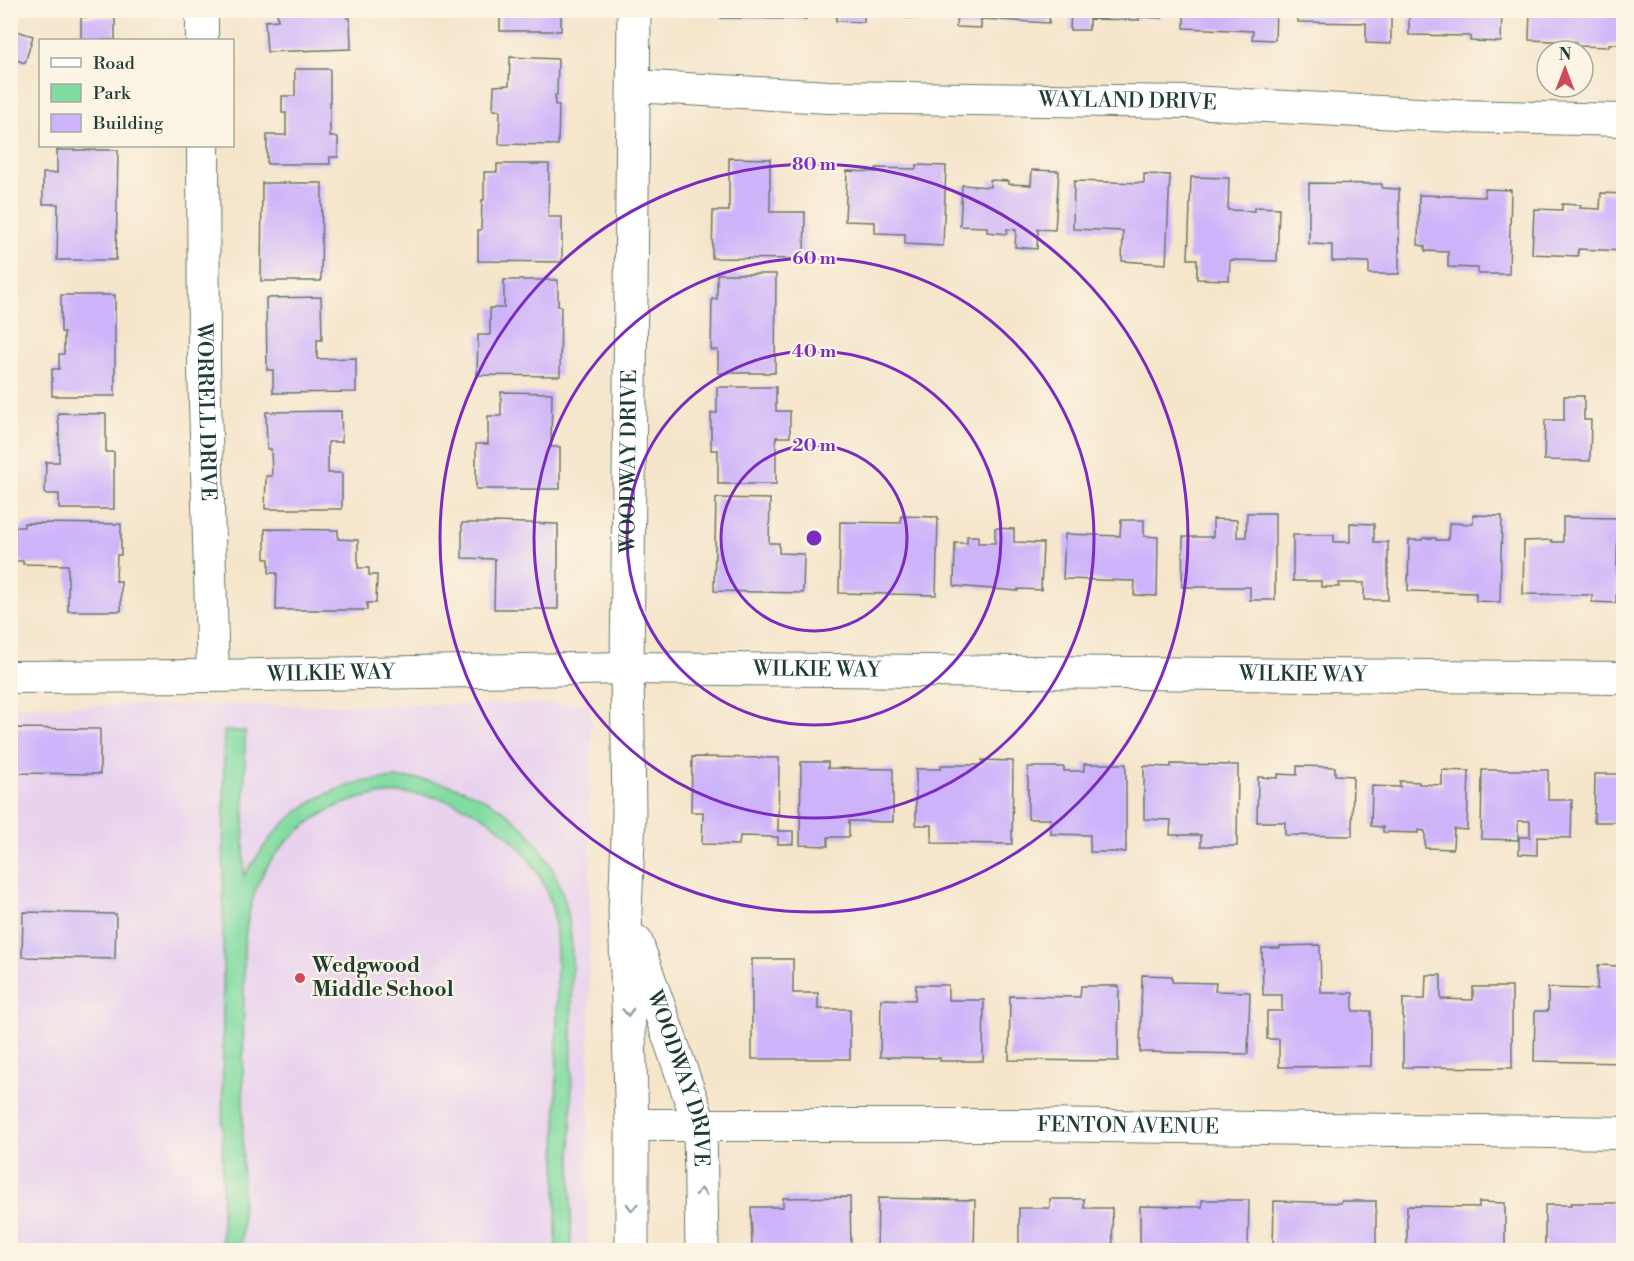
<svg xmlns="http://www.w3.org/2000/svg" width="1634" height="1261" viewBox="0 0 1634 1261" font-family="'Libre Bodoni',serif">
<rect width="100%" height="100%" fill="#fcf5e5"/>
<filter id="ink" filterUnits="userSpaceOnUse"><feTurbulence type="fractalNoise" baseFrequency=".0167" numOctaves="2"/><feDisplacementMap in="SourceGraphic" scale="12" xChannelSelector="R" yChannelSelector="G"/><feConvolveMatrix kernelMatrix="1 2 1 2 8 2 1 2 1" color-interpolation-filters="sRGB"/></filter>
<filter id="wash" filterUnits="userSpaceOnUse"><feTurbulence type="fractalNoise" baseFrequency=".008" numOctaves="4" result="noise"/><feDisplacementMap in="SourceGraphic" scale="24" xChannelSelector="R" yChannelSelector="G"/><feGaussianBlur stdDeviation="1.35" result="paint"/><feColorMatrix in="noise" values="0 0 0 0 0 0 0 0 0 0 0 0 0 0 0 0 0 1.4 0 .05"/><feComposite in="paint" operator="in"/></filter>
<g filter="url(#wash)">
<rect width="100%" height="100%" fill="#f5e5cb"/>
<path fill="#e8d2ee" d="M591,704L588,1250H11L10,706Z"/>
<path fill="#82dba1" stroke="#508c6a" stroke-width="1.5" d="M224,731H245L244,876C262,849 273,830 300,810C374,755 491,773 542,851C563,884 570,911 572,950L571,1250H556L557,950C556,933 555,916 550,900C514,797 386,759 301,829C285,842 270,859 261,878C250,900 246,923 244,948L242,1250H222Z"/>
<g id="blocks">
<path fill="#cdb3fa" d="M277,10H347V18H350L351,49L267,52L265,21L278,20Z
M500,10H561V31H500Z
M721,10H806V19L721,18Z
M837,10H933V20L864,14V22L836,21Z
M957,10H1050L1049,23L981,19V28L956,27Z
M1071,10H1163L1162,18L1139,17V20L1089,19V30H1070Z
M1184,10H1276L1275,40L1252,39L1253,31L1184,28Z
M1298,10H1391V44L1366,43V23L1298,22Z
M1409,10H1502L1501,42L1470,41V36L1409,35Z
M1530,10H1621L1620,44H1609V47L1576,46V42L1529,40Z
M81,17H115V40H81Z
M10,29L33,36L25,63L10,58Z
M510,57L558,59L557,95H555V105H559L558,145L499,144L500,110H493L494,86L509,85Z
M295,69H330V137H338V157H330V164H267V135H286V113H282V96H295Z
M57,150H118L116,260H57L58,204H43V173H57Z
M729,158L770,159V212H805L804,259L712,258L713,211H729Z
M497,164H549L548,217H562V262L478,261V230H481L482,200H484V172H497Z
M916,165L946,166L943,246L905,244V234L875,233V222L845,221L847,171L876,172V168L916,169Z
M1032,170L1059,171L1055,230L1038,229L1037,249L1015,247L1016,230L1007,229V234L987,232V227L960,226L962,185L990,187V180L1009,181L1008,184L1031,185Z
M1144,174L1170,175L1166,264L1122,261L1123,231L1073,229L1074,181L1144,183Z
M1191,177L1229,178L1228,210L1254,211V207L1279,208L1277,261L1230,260L1229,280L1197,279V259H1188Z
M262,183H322L321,281H261Z
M1309,183L1382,184V188L1399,189V274H1369V262L1332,261V245L1309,244Z
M1485,189L1511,190L1509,274H1478V268L1448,267V252L1425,251V246L1418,245L1419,195L1485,197Z
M1601,193L1624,194V251L1578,249V256L1532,254L1534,209L1562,210V204L1581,205L1580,208L1600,209Z
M717,274H776L775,373H718V350H711L712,299H717Z
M504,280H558V306H561L560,376L477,375L478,335H490V308H504Z
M61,295H115V396H52V369H59V354H64V332H61Z
M321,297L322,340H317V359L356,358V392L273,393V370H267L266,298Z
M717,387H776V411H790V437H776V484H718V450H711V413H717Z
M501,392L552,393L551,447H560V489H476V444H488V416H501Z
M1564,396H1584V420H1591L1590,461L1544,460L1545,420H1564Z
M341,411L342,442H328V473H342V509H265L266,476H272L271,449H267L266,412Z
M58,413L106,414V452H114V509H59V494H45L46,462H59V423H58Z
M716,498L770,499L769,543H779V553L804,554L803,593L714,591Z
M1247,513H1275V600H1250V587H1182L1183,537H1213V519L1237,520V537H1246Z
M1473,515L1502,516L1500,602L1476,601V593L1408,591L1409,540H1422L1423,538H1436V540H1448L1449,523L1473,524Z
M901,516L938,517L936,595L839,593L840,522L901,523Z
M1563,517L1618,518L1616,603L1592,602V595L1523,594L1524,541L1552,540V542H1563Z
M1121,520H1144V536L1158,537L1157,596L1134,595L1135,581L1063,579L1065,534L1120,536Z
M494,522L558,524V609H494L495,559L462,558V523H494Z
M24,523L121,524V555H117L116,581H121V611H68V565L23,564V561H10V527H24Z
M1350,523L1374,524V542H1388V600H1364V583H1339V587H1321V581H1293V535H1334V542H1350Z
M995,528L1014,529V542L1043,543L1041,590L1018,589V591L954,586L955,543H967V536H978V543H995Z
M265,529L338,530V539L358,540V568H369V575H377L376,603H367V610H276L277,573H269V559H265Z
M10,728L100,729V774L10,773Z
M692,757L779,758L778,831H793V844H778V837L740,836L739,845L702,844L703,812H691Z
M982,760L1013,761L1012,844L932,843V825H916V769H941V765H982Z
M801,762H828V768L893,769V822L849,821V837H828V846L800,845Z
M1084,764H1126V852H1090V835L1051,834V819H1028V767H1064V771H1084Z
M1171,764L1238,765L1237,846H1201V835H1170L1171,820L1144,819V766L1171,767Z
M1297,766L1335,767V775L1353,776L1352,836L1285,835V822H1257L1258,777L1278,778V774L1297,775Z
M1442,770L1469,771L1467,830L1454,829L1453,849L1425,848V831L1418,830V833L1383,832V827L1371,826L1372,786L1400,787V781L1419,782V784L1442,785Z
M1482,770H1548V800H1572L1571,838L1537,837V855L1519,854V837H1530V821H1518V840L1481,839Z
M1595,774H1624V822H1594Z
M23,912L116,914L115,959L22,957Z
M1320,945L1321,993H1353V1011H1371V1066L1279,1067V1039H1267V1011H1282V995H1263L1262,948H1280V946Z
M752,959H793V993H818V1009H850V1059H752Z
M1598,965L1620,966V973H1624V1063L1534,1061L1535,1011H1548V988L1597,989Z
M1142,975L1172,976V982L1216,983L1215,991L1250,992L1248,1054L1140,1052Z
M1426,975H1441V999L1473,1000V987H1512V1068L1403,1067V999H1425Z
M916,985H948V1000H984L983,1061H940V1058L880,1057L881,999L915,1000Z
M1081,986H1119L1118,1061L1009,1060L1010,996L1080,997Z
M850,1197L851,1250H752L751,1207H783V1198Z
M878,1198L975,1200L974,1250H877Z
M1050,1199H1084V1208H1112L1113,1250H1019V1208H1050Z
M1202,1200H1249L1248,1250H1140V1206L1202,1207Z
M1274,1201L1341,1203V1201H1376V1250H1273Z
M1479,1202L1505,1203V1250H1407V1206L1479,1207Z
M1571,1203H1624V1250H1545V1205H1571Z"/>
</g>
</g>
<g filter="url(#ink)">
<use href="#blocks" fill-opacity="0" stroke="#6a7869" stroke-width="1.5"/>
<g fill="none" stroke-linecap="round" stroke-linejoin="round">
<defs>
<g id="street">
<path d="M202,10V40"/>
<path id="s1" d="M633,86L828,97L1190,102L1455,116L1624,120"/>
<path id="s2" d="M203,146L204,367L213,676"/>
<path id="s3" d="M10,677L213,676L627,668L1624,678"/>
<path id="s4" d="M632,1125H1030L1624,1133"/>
</g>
<g id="secondary">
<path id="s5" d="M636,942L700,1125L702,1250"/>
<path id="s6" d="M632,1250V1125L625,912L629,814L627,668L634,10"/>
</g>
</defs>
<use href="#street" stroke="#6a7869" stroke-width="34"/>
<use href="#secondary" stroke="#6a7869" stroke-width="35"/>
<use href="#street" stroke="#fff" stroke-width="32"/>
<use href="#secondary" stroke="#fff" stroke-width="33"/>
</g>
<defs><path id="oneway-chevron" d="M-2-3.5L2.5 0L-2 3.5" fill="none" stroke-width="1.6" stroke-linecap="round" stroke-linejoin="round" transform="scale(1.5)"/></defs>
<g stroke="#8f9e9a">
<use href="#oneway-chevron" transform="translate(628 1012) rotate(88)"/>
<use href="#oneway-chevron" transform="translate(701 1192) rotate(-91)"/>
<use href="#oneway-chevron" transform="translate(632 1207) rotate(90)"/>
</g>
</g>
<g fill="none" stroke="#7b2cbf" stroke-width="3">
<circle cx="814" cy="538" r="93"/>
<circle cx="814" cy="538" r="187"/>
<circle cx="814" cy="538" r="280"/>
<circle cx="814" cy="538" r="374"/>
</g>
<circle fill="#d1495b" stroke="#fcf5e5" stroke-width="2" cx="300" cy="978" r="6"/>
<g text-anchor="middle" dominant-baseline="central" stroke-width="4.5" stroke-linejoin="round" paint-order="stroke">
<g font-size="21" fill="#1f3d34" stroke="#fcf5e5">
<text stroke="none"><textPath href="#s1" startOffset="495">WAYLAND DRIVE</textPath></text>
<text stroke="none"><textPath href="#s2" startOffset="266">WORRELL DRIVE</textPath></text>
<text stroke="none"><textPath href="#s6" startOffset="789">WOODWAY DRIVE</textPath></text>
<text stroke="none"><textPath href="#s3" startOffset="807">WILKIE WAY</textPath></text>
<text stroke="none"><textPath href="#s3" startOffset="321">WILKIE WAY</textPath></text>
<text stroke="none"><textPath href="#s3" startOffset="1293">WILKIE WAY</textPath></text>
<text stroke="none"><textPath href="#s5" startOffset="144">WOODWAY DRIVE</textPath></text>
<text stroke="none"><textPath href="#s4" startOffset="496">FENTON AVENUE</textPath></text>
</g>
<g font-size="21" font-weight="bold" fill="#1f3d34" stroke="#fcf5e5" text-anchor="start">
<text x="312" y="966">Wedgwood<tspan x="312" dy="24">Middle School</tspan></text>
</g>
</g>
<circle cx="814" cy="538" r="9" fill="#7b2cbf" stroke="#fcf5e5" stroke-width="3"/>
<g font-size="18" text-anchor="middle" font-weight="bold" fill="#7b2cbf" stroke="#fcf5e5" stroke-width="4.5" stroke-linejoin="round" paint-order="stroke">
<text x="814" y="170">80 m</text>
<text x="814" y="264">60 m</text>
<text x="814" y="357">40 m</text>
<text x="814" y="451">20 m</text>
</g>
<rect width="1634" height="1261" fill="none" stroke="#fcf5e5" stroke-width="36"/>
<rect x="39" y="39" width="195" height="108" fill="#fcf5e5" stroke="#a4ab9e" stroke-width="1.5"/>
<rect x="51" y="58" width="30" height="9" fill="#ffffff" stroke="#a4ab9e" stroke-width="1.5"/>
<text x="93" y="69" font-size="18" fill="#1f3d34">Road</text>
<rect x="51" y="84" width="30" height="18" fill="#82dba1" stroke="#a4ab9e" stroke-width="1.5"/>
<text x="93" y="99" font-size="18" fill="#1f3d34">Park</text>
<rect x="51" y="114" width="30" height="18" fill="#cdb3fa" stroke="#a4ab9e" stroke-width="1.5"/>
<text x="93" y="129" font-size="18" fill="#1f3d34">Building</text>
<g transform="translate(1565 69)"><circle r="28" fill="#fcf5e5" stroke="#a4ab9e" stroke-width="1.5"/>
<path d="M0-4.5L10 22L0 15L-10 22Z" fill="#d1495b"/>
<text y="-9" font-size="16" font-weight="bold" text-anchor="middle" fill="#1f3d34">N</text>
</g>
</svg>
